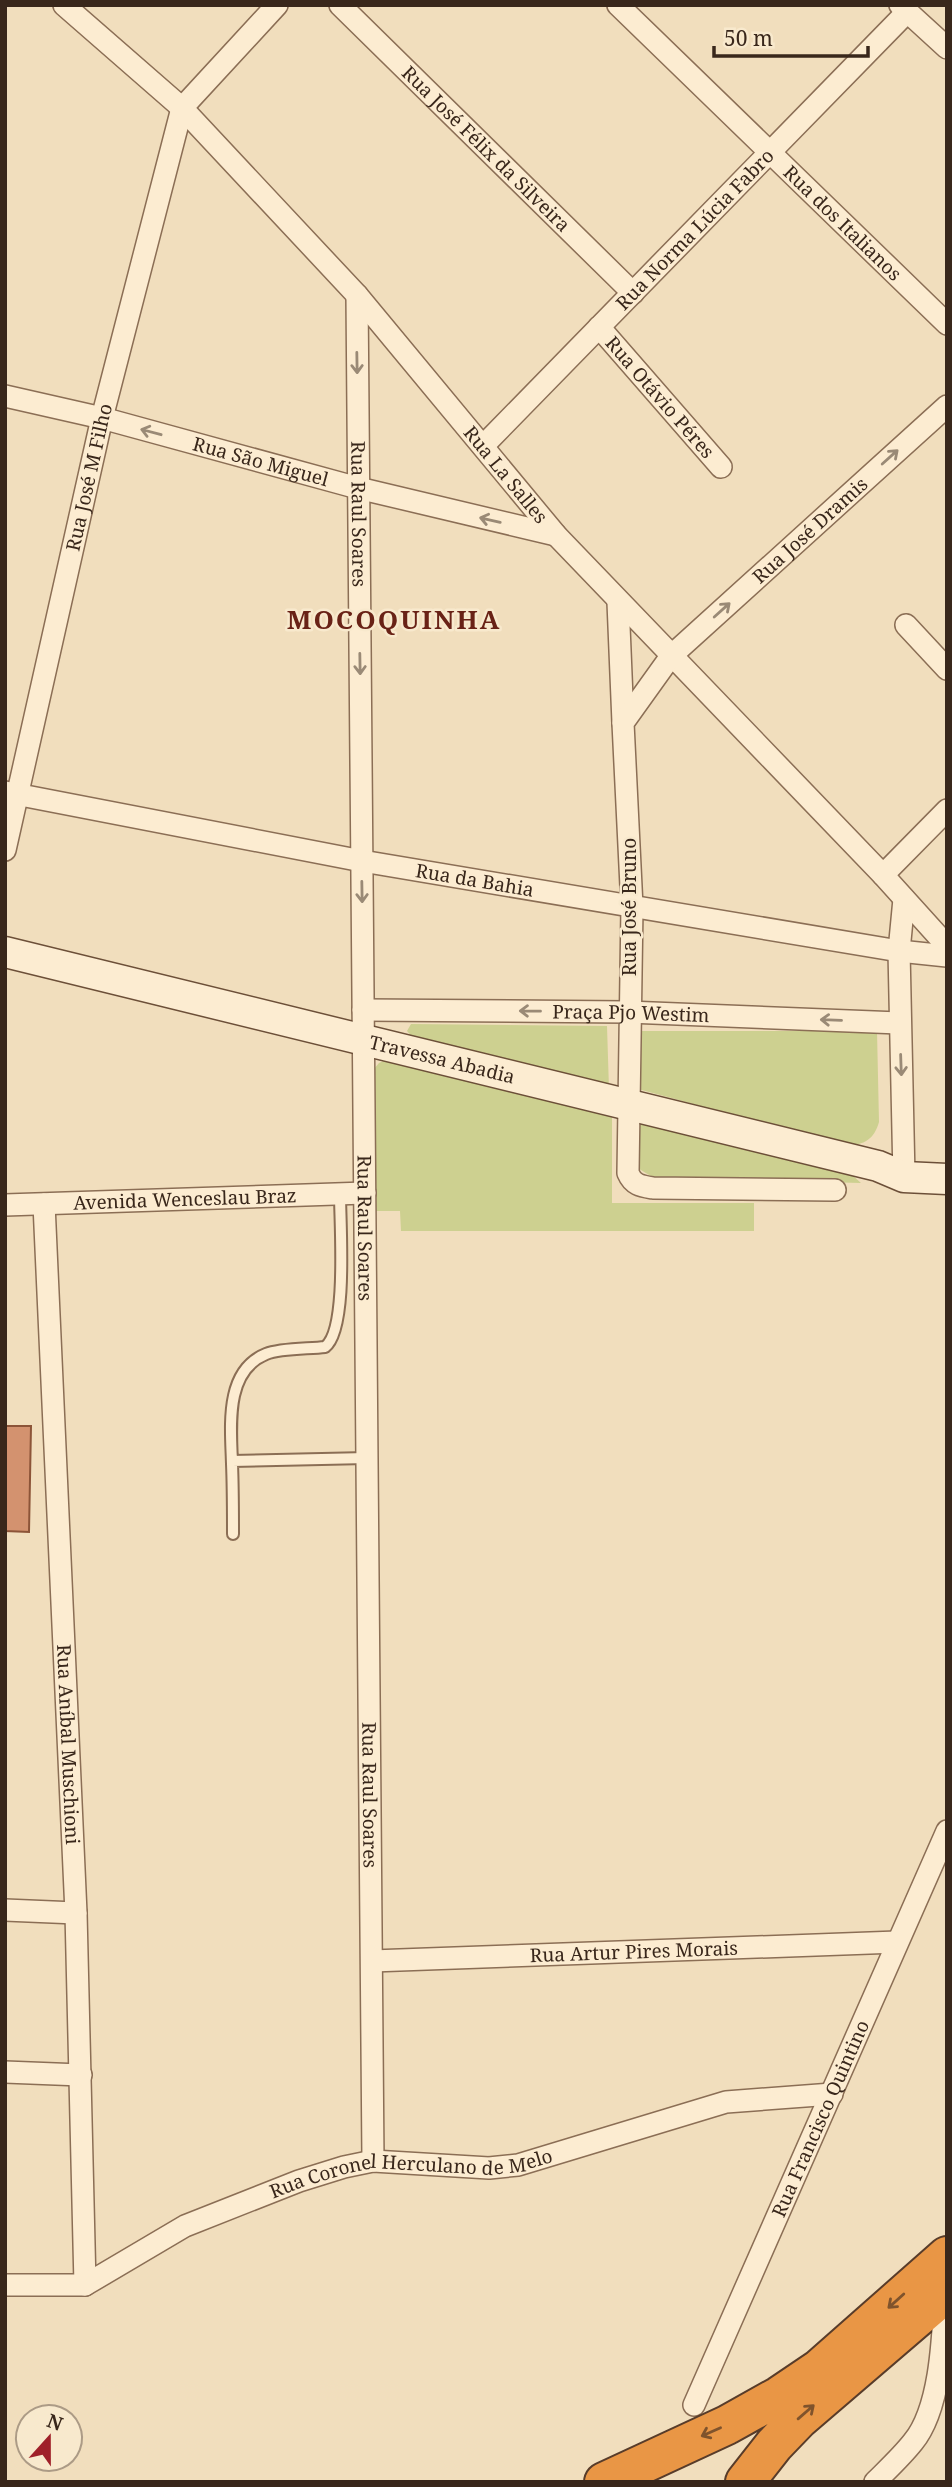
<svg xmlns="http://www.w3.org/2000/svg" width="952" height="2487" viewBox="0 0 952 2487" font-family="'Noto Serif',serif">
<rect width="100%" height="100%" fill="#f1debd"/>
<path fill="#cdd090" d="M411,1024L607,1026L609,1089L413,1038L407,1031Z
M636,1031H877L879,1122C874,1140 863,1146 845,1145L638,1089Z
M388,1059L612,1112V1203H754V1231H401L400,1211H371L373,1070L379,1063Z
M644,1123L851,1174L861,1183L654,1178L636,1167L639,1126Z"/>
<path fill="#d3926f" stroke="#8c5438" stroke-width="2" d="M5,1426H31L29,1532L5,1531Z"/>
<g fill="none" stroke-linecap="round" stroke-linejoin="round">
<defs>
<path id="lane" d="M232,1461L367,1458
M233,1534C233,1510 233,1487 232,1464C231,1427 224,1371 266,1354C281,1348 309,1349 325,1347C348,1330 340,1225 340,1194"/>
<g id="street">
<path id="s1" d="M64,5L182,108L357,295L556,535L883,875L947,946"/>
<path id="s2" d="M340,5L633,293"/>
<path id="s3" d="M618,5L947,324"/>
<path d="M900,5L947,48"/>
<path id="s4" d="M357,295L373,2161"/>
<path id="s5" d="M599,327L721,467"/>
<path id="s6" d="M5,396L102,418L358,488L556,535"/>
<path id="s7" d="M483,446L907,12"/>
<path d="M618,602L623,723"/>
<path d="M906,625L947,669"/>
<path id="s8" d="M5,792L362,861L899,951L947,956"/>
<path id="s9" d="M5,850L102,418L182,108L277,5"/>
<path d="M883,875L947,810"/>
<path id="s10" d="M363,1010L628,1012L899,1023"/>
<path d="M904,1177L899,951L904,899"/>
<path id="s11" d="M835,1190L653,1188C641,1186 633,1185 628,1173L632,907L623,723L671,656L947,406"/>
<path id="s12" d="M44,1204L76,1913L85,2285"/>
<path id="s13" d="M5,1205L365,1193"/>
<path d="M5,1910L76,1913"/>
<path id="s14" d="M372,1961L897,1942"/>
<path d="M5,2072L81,2075"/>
<path id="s15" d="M5,2285H85L185,2226L299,2181L344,2167L373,2161L489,2168L518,2165L726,2102L832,2094"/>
<path id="s16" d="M694,2405L947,1831"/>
<path d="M875,2482C888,2469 902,2456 913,2442C941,2408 943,2336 945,2294"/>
</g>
<g id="secondary">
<path id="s17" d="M5,952L878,1166L904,1177L947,1179"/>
</g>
<path id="highway" d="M604,2482L727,2425L779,2396L819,2369L947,2256
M745,2482L774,2445L799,2419L947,2292"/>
</defs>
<use href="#lane" stroke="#8b6e55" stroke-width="14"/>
<use href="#street" stroke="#8b6e55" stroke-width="24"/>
<use href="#secondary" stroke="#6c4f38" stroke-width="33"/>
<use href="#highway" stroke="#583c2a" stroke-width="42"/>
<use href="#lane" stroke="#fcecd1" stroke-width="10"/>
<use href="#street" stroke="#fcecd1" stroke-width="21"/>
<use href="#secondary" stroke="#fcecd1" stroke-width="30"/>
<use href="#highway" stroke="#e99645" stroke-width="38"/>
</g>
<defs><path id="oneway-shaft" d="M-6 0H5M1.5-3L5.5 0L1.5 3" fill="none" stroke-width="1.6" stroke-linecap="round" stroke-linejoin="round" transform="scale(1.75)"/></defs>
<g stroke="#9a8a76">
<use href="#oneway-shaft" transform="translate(357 363) rotate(89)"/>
<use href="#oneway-shaft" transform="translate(151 432) rotate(-165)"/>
<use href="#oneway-shaft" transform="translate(890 457) rotate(-42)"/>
<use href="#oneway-shaft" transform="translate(490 520) rotate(-167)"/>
<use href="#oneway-shaft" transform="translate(722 610) rotate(-42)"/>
<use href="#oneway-shaft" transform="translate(360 664) rotate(89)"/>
<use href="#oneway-shaft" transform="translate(362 892) rotate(89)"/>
<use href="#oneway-shaft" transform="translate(530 1011) rotate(-179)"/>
<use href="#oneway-shaft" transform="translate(831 1020) rotate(-178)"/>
<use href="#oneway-shaft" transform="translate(901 1065) rotate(88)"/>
</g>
<g stroke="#7f532c">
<use href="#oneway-shaft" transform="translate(896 2301) rotate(138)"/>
<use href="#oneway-shaft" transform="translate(806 2412) rotate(-41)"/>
<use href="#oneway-shaft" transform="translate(711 2432) rotate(156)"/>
</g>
<g text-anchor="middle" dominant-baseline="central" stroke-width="5" stroke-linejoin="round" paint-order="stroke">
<g font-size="19" fill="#39271b" stroke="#f8e9cd">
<text stroke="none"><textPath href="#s2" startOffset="205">Rua José Félix da Silveira</textPath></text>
<text stroke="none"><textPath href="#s3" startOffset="313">Rua dos Italianos</textPath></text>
<text stroke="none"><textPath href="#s7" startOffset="303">Rua Norma Lúcia Fabro</textPath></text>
<text stroke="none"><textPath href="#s5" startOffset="93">Rua Otávio Péres</textPath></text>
<text stroke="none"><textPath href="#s6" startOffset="264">Rua São Miguel</textPath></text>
<text stroke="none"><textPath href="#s1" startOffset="646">Rua La Salles</textPath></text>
<text stroke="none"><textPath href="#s9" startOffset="382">Rua José M Filho</textPath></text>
<text stroke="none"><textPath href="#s4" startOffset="219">Rua Raul Soares</textPath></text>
<text stroke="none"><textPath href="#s11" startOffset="933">Rua José Dramis</textPath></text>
<text stroke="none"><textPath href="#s8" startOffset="478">Rua da Bahia</textPath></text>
<text transform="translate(629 907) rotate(-90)">Rua José Bruno</text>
<text stroke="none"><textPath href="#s10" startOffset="268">Praça Pjo Westim</textPath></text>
<text stroke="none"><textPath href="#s17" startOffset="450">Travessa Abadia</textPath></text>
<text stroke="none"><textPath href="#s13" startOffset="180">Avenida Wenceslau Braz</textPath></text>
<text stroke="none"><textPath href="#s4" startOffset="933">Rua Raul Soares</textPath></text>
<text stroke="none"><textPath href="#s12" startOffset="541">Rua Aníbal Muschioni</textPath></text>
<text stroke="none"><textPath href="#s4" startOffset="1500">Rua Raul Soares</textPath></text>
<text stroke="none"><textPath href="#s14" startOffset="262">Rua Artur Pires Morais</textPath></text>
<text stroke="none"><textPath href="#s16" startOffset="313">Rua Francisco Quintino</textPath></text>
<text stroke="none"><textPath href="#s15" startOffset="432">Rua Coronel Herculano de Melo</textPath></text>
</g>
<g font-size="26" font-weight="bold" letter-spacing="2" fill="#692216" stroke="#f8e9cd">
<text x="394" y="619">MOCOQUINHA</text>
</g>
</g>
<rect width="952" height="2487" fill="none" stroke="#39271b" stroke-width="14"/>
<g transform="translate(49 2438) rotate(21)"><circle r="33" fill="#f8e9cd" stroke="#ac9b86" stroke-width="2"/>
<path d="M0-5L12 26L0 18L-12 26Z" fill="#9f2029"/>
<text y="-10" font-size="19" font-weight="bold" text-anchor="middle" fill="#39271b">N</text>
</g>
<path d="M714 46v10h154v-10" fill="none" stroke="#39271b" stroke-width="3.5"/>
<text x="724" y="46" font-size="21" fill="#39271b" stroke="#f8e9cd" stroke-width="5" paint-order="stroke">50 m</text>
</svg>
